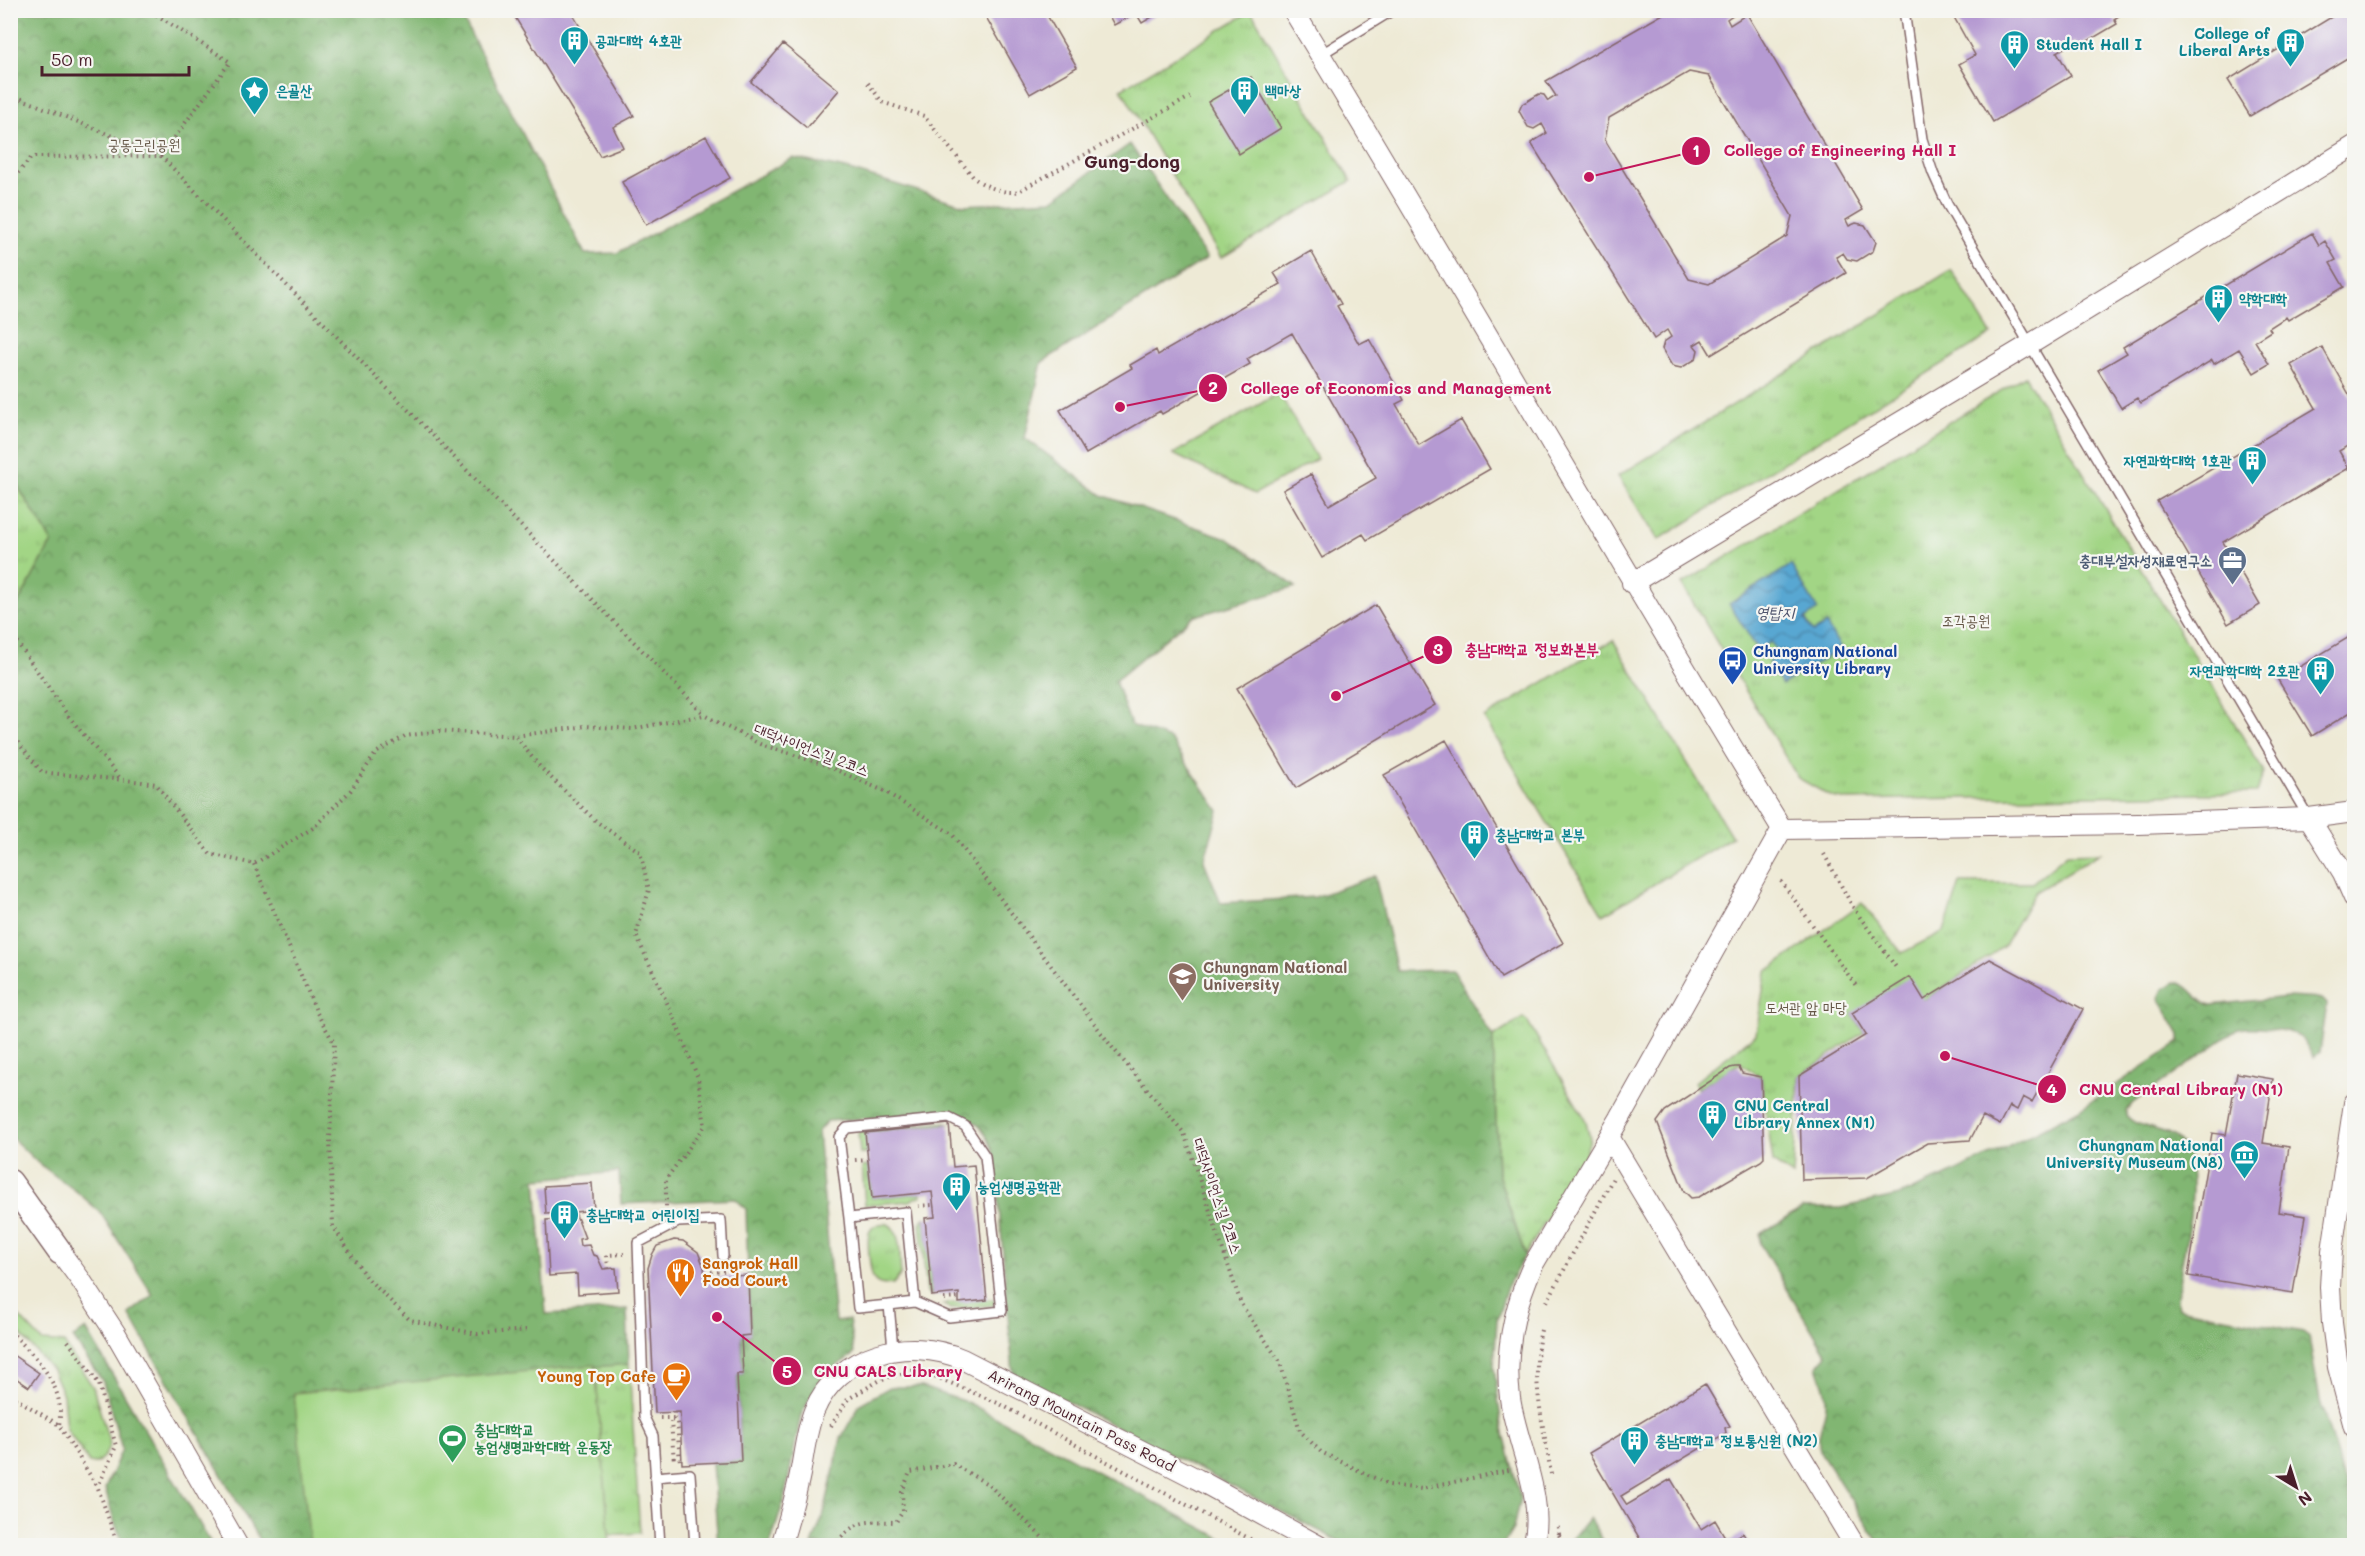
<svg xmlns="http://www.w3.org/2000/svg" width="2365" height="1556" viewBox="0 0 2365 1556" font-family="Mali,'Poor Story',sans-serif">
<defs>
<pattern id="grass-tufts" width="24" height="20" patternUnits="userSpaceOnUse" patternTransform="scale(1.5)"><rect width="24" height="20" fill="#a2d585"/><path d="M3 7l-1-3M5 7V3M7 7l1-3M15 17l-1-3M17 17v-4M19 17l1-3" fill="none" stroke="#8db673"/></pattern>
<pattern id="forest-crowns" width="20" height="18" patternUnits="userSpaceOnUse" patternTransform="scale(1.5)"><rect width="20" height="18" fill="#81b672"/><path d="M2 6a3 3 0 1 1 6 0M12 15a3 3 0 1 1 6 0" fill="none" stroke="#6c935e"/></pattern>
<pattern id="water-waves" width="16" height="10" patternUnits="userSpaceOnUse" patternTransform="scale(1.5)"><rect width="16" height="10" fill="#58a7d2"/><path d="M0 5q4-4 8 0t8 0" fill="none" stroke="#4b87ab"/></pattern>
</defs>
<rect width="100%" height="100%" fill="#f6f6f2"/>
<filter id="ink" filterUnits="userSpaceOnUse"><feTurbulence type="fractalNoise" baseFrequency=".0167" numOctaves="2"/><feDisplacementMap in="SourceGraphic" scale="12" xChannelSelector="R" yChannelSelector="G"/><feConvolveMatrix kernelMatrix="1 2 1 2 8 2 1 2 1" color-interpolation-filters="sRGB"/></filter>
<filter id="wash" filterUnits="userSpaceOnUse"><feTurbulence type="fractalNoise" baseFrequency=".008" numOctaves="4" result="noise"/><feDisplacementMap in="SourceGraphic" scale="24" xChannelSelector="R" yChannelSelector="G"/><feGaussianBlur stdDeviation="1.35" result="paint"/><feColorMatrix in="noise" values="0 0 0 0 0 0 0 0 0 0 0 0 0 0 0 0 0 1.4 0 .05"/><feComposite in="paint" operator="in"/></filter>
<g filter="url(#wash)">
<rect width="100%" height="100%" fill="#eeead6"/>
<path fill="url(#grass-tufts)" stroke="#767a58" stroke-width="1.5" d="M1251,11L1351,181L1221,258L1121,89Z
M1951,270L1991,334L1658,540L1618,476Z
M2025,376L2264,772L2256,793L1848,800L1832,797L1798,778L1682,584Z
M1279,393L1317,459L1255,494L1173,454Z
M11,475L52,542L11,616Z
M1613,640L1732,837L1603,915L1484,718Z
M2100,853L2035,892L2003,947L1924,1000L1852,1013L1864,1032L1799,1076L1793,1176L1773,1162L1761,1077L1740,1063L1698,1089L1695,1082L1756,1034L1766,972L1862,903L1902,953L1944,931L1960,883H2032L2067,854Z
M1523,1018L1528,1022L1586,1121L1590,1139L1585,1156L1525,1255L1498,1174L1493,1037Z
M945,1122L949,1124L866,1133L867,1154H860L858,1131Z
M868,1166L872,1198L921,1193V1197L915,1198L910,1201L865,1205L862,1167Z
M925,1218L932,1296L927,1292L920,1223Z
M886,1223C903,1230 899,1257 901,1274L893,1284C887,1285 880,1286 875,1281C870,1276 866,1237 870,1231C873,1225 879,1224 886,1223Z
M994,1299L995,1305L951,1309L943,1304Z
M11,1308L42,1341L64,1343L93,1387L110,1445L105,1455L97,1463H89L66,1428L63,1395L52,1370L11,1324Z
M629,1364L640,1533L609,1535L595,1365Z"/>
<path fill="url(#forest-crowns)" stroke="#666a4e" stroke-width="1.5" d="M10,11H459L585,254L617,253L793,158L846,169L964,205L1052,200L1130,144L1207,258L1042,362L1025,438L1102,495L1227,538L1296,587L1192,617L1115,681L1131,725L1170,739L1219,811L1204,861L1221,903L1315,897L1375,876L1397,971L1452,970L1493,1037L1498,1174L1525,1255L1507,1287L1497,1320L1494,1367L1501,1421L1520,1498L1513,1529L1503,1545H1347L1013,1374L995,1159C988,1132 981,1123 956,1112L827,1121L818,1131L835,1322L849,1320L854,1354L831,1370L813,1393L801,1415L784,1500L770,1545H718L712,1463L741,1460L737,1374H743L741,1336L750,1335L746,1209L736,1199L621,1204L619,1172L536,1179L546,1314L627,1309L629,1364L295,1393L310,1545H262L129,1314L153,1295L100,1212L77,1192L38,1163L11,1137V616L52,542L11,475Z
M2174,982C2190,983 2196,1002 2211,1005L2288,997L2322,999L2327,1004L2320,1052L2314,1057C2308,1051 2307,1042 2300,1037C2289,1029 2252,1026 2238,1029L2133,1103L2126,1110V1115C2138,1132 2169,1124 2184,1148C2202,1179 2185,1241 2180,1276C2179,1286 2175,1298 2178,1308L2303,1332L2309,1337L2320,1401L2354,1512V1545H1880L1821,1453C1814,1436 1825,1422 1826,1405C1827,1391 1821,1379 1817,1366L1827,1355L1760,1244V1234L1803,1208H1840L1900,1195L1944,1177L2006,1148L2078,1110L2180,1042V1035L2159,998L2163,989Z
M86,1329L212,1545L125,1546L124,1544L115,1524L105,1489L122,1449L103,1382L73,1338Z
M890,1387H922L969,1403L1234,1545H812L824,1513L841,1438L860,1404Z
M1589,1518L1606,1545H1566L1567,1544Z"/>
<path fill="#a2d585" stroke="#767a58" stroke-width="1.5" d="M595,1365L610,1545H310L294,1393Z"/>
<path fill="url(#water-waves)" stroke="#51637e" stroke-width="1.5" d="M1791,565L1818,610L1805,619L1813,632L1826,624L1841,648L1782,685L1768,662L1779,655L1771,642L1758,650L1729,604Z"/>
<g id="blocks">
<path fill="#b59ad2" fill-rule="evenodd" d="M519,10H570L634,116L613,127L623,147L600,156L513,14Z
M982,10H1044L1077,67L1030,94Z
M1106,10H1164L1142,23L1136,13L1114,25Z
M1670,10H1691L1695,16L1703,10H1735L1734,14L1727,19L1730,25L1747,14L1863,210L1846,220L1849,226L1856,223L1865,225L1876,242L1873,251L1857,261L1847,259L1843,253L1836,257L1846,273L1711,355L1702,340L1694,345L1698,350L1696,359L1681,368L1672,366L1662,349L1664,342L1671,337L1667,330L1654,339L1531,143L1547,133L1542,124L1534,129L1528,127L1519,111L1522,104L1539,94L1544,95L1548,101L1556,96L1546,81ZM1689,72L1709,76L1792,216L1787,236L1709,284L1689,279L1605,140L1609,118Z
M1950,10H2128L2114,19L2117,24L2078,47L2075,42L2057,52L2071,76L1993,122L1959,64L1975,55Z
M2343,10H2354V54L2250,116L2228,80Z
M783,44L839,90L807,128L751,82Z
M1251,77L1281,128L1239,154L1208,102Z
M706,136L730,178L646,225L622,182Z
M2312,233L2319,245L2325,241L2336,260L2330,263L2344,287L2288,320L2286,317L2269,328L2271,331L2255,341L2269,364L2254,373L2239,349L2214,364L2212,360L2141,403L2137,398L2121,408L2098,370L2127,353L2123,347Z
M1311,251L1341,304L1337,306L1359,344L1369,339L1404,400L1396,404L1419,445L1461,420L1490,469L1367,540L1363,534L1322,558L1283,490L1311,474L1329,505L1376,478L1292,333L1247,359L1250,364L1162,414L1160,411L1086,454L1060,410L1132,368L1130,365L1156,350L1158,355L1281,284L1274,273Z
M2322,347L2354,403V442L2339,451L2349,468L2223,542L2260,605L2228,624L2157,501L2316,408L2291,365Z
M1376,605L1435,705L1296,788L1237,688Z
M2354,634V710L2312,736L2278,680Z
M1446,740L1563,943L1501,978L1384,775Z
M1990,959L2083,1009L2032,1102L2023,1097L2017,1110L2010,1106L2000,1125L1983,1116L1970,1140L1927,1143L1867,1178L1802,1180L1799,1076L1866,1035L1852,1013L1910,977L1924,1000Z
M1735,1067H1739L1742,1073L1761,1077L1764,1158L1761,1161L1699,1197L1691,1198L1684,1191L1657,1122L1665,1111L1730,1068Z
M2237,1073L2273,1079L2263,1143L2289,1147L2279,1212L2306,1216L2293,1293L2188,1276L2212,1133L2226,1135Z
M949,1124L953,1167L974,1165L987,1300L959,1303V1293L932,1296L925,1218L935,1217L932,1192L872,1198L865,1133Z
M592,1183L594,1210L575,1212L585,1238L579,1239L580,1246L589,1245L593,1255L597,1256L603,1269L616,1268L618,1291L578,1294L577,1274L549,1276L546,1220L563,1219V1213L546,1214L544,1186Z
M674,1240L683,1241L698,1252L704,1267L705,1278L748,1275L750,1335L741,1336L743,1374H737L741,1461L682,1464L680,1412L655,1413L648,1268L652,1255L657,1246Z
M10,1353L39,1373L29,1387L10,1374Z
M1705,1384L1730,1426L1725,1428L1726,1433L1621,1496L1627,1505L1671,1479L1701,1529L1715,1520L1728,1542L1743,1533L1750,1546H1644L1589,1453Z"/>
</g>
</g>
<g filter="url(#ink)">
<use href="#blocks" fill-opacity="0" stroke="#836667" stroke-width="1.5"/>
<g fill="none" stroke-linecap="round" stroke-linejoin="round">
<defs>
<path id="service" d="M1904,10L1922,139L1933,173L1947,204L2309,818
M1320,55L1393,10
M849,1218L839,1137L847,1128L949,1118L965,1126L985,1156L1002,1311L949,1317L915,1302
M889,1305L915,1302L906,1212L849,1218L858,1308L889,1305L893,1349
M655,1477L690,1474L695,1546
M660,1546L653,1436L644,1417L638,1243L678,1222L721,1220L723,1256"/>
<path id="minor" d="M1293,10C1459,282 1616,558 1782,829
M1632,583L2029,345L2354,146
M2309,818L2343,873L2354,898
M1782,829L2139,824L2309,818L2354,812
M2354,1103L2332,1251L2330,1287L2332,1323L2338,1367L2354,1427
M1609,1137L1855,1546
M60,1252L80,1279L116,1334L238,1546
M781,1546C788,1522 795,1499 800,1474C804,1454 806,1431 814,1411C838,1353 908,1336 962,1359L1197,1479L1319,1546
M1533,1546C1547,1501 1516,1443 1510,1398C1504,1351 1514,1307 1533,1265L1620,1118L1782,829"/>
<path id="tertiary" d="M10,1182L60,1252"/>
</defs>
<use href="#service" stroke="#836667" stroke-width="12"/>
<use href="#minor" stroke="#836667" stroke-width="22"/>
<use href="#tertiary" stroke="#836667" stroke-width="27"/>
<path stroke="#836667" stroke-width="4" stroke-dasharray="1.5 4.5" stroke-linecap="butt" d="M868,83L882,102L924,116L974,178C985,186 1005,195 1019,191L1190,97
M10,94L161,156L230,62L149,10
M10,182L32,157L161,156L704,714
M10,632L69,717L120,778
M10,733L42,772C80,777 118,778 156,784L210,854L254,864L313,828L351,790L376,753L405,736L440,731L516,736L586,726L632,729L704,715L760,744L825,765L884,791L952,834L1112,1047L1184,1133L1241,1304L1280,1362L1300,1431L1321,1452L1389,1485L1422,1489L1509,1470
M516,737L540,767L597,822L640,852L649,890L636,935L674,1018L698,1078L705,1126L666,1179V1213
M1824,854L1854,909L1898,970
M254,864L317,1013L334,1043L330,1140L333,1226L365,1276L410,1320L477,1334L527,1330
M1781,881L1857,987
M855,1160L868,1159
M918,1206L933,1205
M608,1269L607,1255L624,1254
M710,1277V1272L724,1271
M944,1299L959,1298
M1547,1302L1613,1178
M1541,1330C1530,1377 1544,1427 1551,1474
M10,1331C36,1358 66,1385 59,1425
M68,1341L99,1384L116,1446L98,1487
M10,1395L59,1425L98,1488L118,1546
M674,1412V1418L677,1421L680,1463
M660,1418H674
M671,1421L674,1462
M831,1426L848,1399L882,1379L912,1371L934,1376L1000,1404L1263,1546
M1559,1535L1564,1546
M834,1546C855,1519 865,1521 896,1522L903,1511L902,1492L910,1472L953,1464L989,1485L1051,1546
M1556,1546L1559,1533L1557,1523"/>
<use href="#service" stroke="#fff" stroke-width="9"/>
<use href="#minor" stroke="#fff" stroke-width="20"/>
<use href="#tertiary" stroke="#fff" stroke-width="24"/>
</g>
</g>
<defs>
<symbol id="building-pin" viewBox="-11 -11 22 30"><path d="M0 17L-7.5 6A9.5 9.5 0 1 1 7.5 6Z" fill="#0f9aa8" stroke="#f6f6f2"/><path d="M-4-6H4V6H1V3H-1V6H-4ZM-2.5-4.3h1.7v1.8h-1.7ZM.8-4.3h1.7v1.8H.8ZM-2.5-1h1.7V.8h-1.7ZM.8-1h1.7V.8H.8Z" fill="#fff"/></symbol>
<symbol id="sight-pin" viewBox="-11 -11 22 30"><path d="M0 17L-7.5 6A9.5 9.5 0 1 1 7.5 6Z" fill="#0f9aa8" stroke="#f6f6f2"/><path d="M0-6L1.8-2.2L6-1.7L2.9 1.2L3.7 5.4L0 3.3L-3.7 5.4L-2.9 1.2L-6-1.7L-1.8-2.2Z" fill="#fff"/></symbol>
<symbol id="office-pin" viewBox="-11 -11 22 30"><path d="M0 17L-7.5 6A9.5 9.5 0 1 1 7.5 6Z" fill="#5c6f8a" stroke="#f6f6f2"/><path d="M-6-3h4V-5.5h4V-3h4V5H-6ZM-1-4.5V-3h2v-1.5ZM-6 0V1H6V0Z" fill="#fff"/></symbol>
<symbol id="bus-pin" viewBox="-11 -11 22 30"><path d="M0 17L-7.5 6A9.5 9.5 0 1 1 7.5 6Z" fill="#1a4fb4" stroke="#f6f6f2"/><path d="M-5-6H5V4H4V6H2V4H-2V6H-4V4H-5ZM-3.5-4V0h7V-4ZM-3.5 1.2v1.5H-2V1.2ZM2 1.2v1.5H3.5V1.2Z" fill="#fff"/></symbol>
<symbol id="university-pin" viewBox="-11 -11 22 30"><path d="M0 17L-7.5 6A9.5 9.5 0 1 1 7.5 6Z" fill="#8d6e63" stroke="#f6f6f2"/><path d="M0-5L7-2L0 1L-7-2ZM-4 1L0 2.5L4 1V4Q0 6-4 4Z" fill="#fff"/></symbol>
<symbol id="museum-pin" viewBox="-11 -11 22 30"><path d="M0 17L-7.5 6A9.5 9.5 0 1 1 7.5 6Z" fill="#0f9aa8" stroke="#f6f6f2"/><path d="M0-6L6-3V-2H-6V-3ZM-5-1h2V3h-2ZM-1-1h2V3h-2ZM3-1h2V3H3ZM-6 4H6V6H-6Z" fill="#fff"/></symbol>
<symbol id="restaurant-pin" viewBox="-11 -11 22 30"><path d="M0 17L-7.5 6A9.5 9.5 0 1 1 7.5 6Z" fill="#e8710a" stroke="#f6f6f2"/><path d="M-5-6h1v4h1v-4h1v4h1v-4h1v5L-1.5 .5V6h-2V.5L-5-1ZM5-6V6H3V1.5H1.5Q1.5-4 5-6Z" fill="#fff"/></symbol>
<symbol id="cafe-pin" viewBox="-11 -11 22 30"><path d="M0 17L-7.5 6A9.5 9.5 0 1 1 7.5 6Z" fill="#e8710a" stroke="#f6f6f2"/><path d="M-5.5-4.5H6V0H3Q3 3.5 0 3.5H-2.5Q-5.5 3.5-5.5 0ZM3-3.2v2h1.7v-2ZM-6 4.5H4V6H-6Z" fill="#fff"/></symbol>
<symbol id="stadium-pin" viewBox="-11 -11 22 30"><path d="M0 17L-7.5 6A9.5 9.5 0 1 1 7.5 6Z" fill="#2e9e5b" stroke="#f6f6f2"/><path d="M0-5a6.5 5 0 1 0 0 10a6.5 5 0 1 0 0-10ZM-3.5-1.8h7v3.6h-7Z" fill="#fff"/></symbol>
</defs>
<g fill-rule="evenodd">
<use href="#building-pin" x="558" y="24" width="33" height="45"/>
<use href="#building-pin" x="2274" y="26" width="33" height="45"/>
<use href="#building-pin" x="1998" y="28" width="33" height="45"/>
<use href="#sight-pin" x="238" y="74" width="33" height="45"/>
<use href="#building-pin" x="1228" y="74" width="33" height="45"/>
<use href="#building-pin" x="2202" y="282" width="33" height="45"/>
<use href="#building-pin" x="2236" y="444" width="33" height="45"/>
<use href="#office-pin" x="2216" y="544" width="33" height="45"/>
<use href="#bus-pin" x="1716" y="644" width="33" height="45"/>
<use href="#building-pin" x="2304" y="654" width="33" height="45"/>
<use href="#building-pin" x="1458" y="818" width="33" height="45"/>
<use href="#university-pin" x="1166" y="960" width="33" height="45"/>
<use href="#building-pin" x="1696" y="1098" width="33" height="45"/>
<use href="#museum-pin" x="2228" y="1138" width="33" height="45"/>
<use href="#building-pin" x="940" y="1170" width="33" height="45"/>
<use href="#building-pin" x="548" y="1198" width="33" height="45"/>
<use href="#restaurant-pin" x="664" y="1256" width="33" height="45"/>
<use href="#cafe-pin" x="660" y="1360" width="33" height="45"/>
<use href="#stadium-pin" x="436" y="1422" width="33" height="45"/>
<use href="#building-pin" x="1618" y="1424" width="33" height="45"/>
</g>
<g text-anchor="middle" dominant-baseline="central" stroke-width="4.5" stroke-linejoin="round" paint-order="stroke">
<g font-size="15" font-weight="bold" fill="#0d838f" stroke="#f6f6f2" text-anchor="start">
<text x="2270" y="33" text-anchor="end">College of<tspan x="2270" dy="17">Liberal Arts</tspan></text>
<text x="595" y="40">공과대학 4호관</text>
<text x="2036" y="44">Student Hall I</text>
<text x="276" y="90">은골산</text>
<text x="1265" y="90">백마상</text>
<text x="2239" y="298">약학대학</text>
<text x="2232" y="460" text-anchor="end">자연과학대학 1호관</text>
<text x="2300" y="670" text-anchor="end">자연과학대학 2호관</text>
<text x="1495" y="834">충남대학교 본부</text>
<text x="1734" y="1105">CNU Central<tspan x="1734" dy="17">Library Annex (N1)</tspan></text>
<text x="2223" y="1145" text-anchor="end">Chungnam National<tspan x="2223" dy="17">University Museum (N8)</tspan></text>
<text x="977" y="1186">농업생명공학관</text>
<text x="586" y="1214">충남대학교 어린이집</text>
<text x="1655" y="1440">충남대학교 정보통신원 (N2)</text>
</g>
<g font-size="15" fill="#645646" stroke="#f6f6f2">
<text x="144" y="144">궁동근린공원</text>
<text x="1966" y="620">조각공원</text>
<text x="1806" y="1007">도서관 앞 마당</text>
</g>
<g font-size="15" font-weight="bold" fill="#4e5e75" stroke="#f6f6f2" text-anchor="end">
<text x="2212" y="560">충대부설자성재료연구소</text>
</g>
<g font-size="15" font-weight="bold" fill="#164399" stroke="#f6f6f2" text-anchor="start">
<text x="1753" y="651">Chungnam National<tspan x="1753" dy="17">University Library</tspan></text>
</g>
<g font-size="15" fill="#4a1f2b" stroke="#f6f6f2">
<text transform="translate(812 749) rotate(21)">대덕사이언스길 2코스</text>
<text transform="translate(1218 1196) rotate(71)">대덕사이언스길 2코스</text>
<text transform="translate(1082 1420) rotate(27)">Arirang Mountain Pass Road</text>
</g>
<g font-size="15" font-weight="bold" fill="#785e54" stroke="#f6f6f2" text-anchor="start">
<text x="1203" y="967">Chungnam National<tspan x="1203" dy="17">University</tspan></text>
</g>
<g font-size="15" font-weight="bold" fill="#c56008" stroke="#f6f6f2" text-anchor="start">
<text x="702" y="1263">Sangrok Hall<tspan x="702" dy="17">Food Court</tspan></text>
<text x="656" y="1376" text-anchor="end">Young Top Cafe</text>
</g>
<g font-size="15" font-weight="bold" fill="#27864d" stroke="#f6f6f2" text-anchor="start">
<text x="474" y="1429">충남대학교<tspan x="474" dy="17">농업생명과학대학 운동장</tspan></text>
</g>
<g font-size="16" font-style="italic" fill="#50556e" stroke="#f6f6f2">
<text x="1775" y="611">영탑지</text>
</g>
<g font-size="18" font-weight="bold" fill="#4a1f2b" stroke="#f6f6f2">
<text x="1132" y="161">Gung-dong</text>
</g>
</g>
<path fill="none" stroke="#c2185b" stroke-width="2" d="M1589 177L1696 151M1120 407L1213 388M1336 696L1438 650M1945 1056L2052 1089M717 1317L787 1371"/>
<g fill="#c2185b" stroke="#f6f6f2" stroke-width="2">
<circle cx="1589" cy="177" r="6"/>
<circle cx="1120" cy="407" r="6"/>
<circle cx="1336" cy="696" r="6"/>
<circle cx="1945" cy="1056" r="6"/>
<circle cx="717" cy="1317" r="6"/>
<circle cx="1696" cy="151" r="15"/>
<circle cx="1213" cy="388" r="15"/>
<circle cx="1438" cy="650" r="15"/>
<circle cx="2052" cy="1089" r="15"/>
<circle cx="787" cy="1371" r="15"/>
</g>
<g font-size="18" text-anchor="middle" font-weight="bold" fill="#fff">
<text x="1696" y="157">1</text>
<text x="1213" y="394">2</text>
<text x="1438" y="656">3</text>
<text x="2052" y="1096">4</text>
<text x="787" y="1378">5</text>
</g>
<g font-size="16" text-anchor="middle" font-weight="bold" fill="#c2185b" stroke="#f6f6f2" stroke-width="4.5" stroke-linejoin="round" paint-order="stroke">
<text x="1840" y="156">College of Engineering Hall I</text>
<text x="1396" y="394">College of Economics and Management</text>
<text x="1532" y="655">충남대학교 정보화본부</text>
<text x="2181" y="1095">CNU Central Library (N1)</text>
<text x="888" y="1377">CNU CALS Library</text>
</g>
<rect width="2365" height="1556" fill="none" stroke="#f6f6f2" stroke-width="36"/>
<g transform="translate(2296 1487) rotate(142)" stroke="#f6f6f2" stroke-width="4.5" paint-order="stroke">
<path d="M0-4.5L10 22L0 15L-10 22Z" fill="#4a1f2b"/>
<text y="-9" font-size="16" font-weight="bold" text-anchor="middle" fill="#4a1f2b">N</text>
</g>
<path d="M42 66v9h147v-9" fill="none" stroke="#4a1f2b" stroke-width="3"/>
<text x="51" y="66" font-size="18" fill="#4a1f2b" stroke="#f6f6f2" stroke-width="4.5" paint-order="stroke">50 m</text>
</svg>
